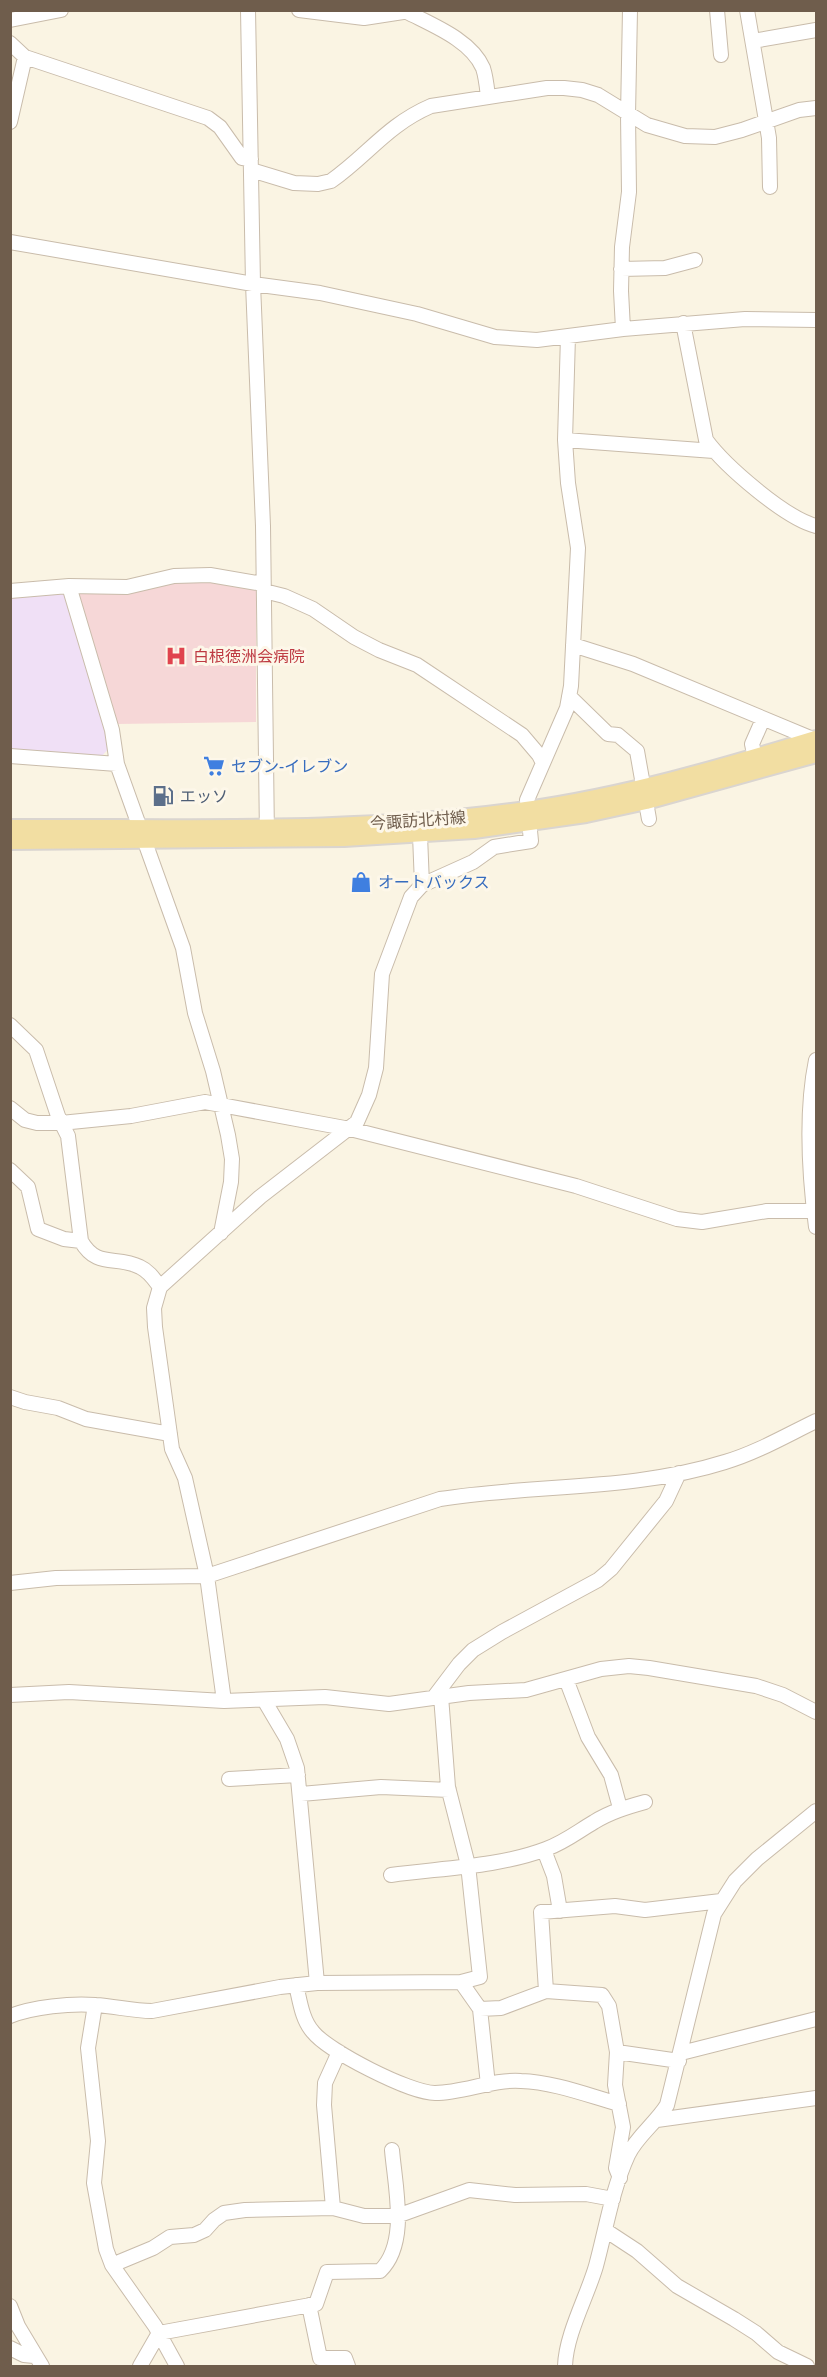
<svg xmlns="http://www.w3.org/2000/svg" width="827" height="2377" viewBox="0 0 827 2377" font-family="'Noto Sans','Noto Sans JP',sans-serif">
<rect width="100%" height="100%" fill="#faf4e3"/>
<path fill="#f0e0f6" d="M69,586L111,746L100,758L11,754V591Z"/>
<path fill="#f6d7d7" d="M201,579L256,587V722L117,724L75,590Z"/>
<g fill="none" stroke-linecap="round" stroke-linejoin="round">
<defs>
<path id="minor" d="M248,10L253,284L263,526L267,837
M299,10L364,18L403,12
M717,10L721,55
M747,10L769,138L770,187
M407,12C432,25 471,40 483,68C486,77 487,88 488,97
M10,20L61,10
M753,41L816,30
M10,43L25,57L208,118L220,127L242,158L251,159
M10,122L25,57
M251,170L294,183L318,184L331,181C368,155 387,125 431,106L547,88H564L582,90L598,95L647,125L685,136L715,137L742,130L799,110L816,108
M10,242L253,284L320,293L417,314L495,337L537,340L623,329L745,319L816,320
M621,269L665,268L695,260
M683,323L706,440C725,466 785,518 816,526
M623,329L621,291L622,247L629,192L628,115L630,10
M565,440L714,451
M69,586L112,730L117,764L183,948L195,1013L213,1071L228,1135L232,1159L231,1182L221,1233
M10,591L69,586L127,587L174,576L210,575L263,584
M264,591L284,596L313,609L354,637L379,650L417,665L522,735L539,755L543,763
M573,645L633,664L815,740
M569,696L608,734L618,735L637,751L649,819
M10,756L117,764
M755,758L752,744L763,719
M420,835L422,885
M10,1025L36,1050L58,1116L68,1136L81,1241C97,1269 116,1255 140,1267C149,1271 154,1279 160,1287
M816,1060C805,1114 809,1173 816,1227
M10,1108L25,1120L37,1123H61L131,1116L205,1102L350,1129L576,1186L677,1219L702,1222L767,1211H816
M10,1170L28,1187L38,1229L64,1239L81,1241
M10,1397L25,1402L58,1408L86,1419L170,1434
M10,1583L56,1578L207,1576L440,1499C534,1484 633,1491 725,1462C756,1453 787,1435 816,1421
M566,1679L588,1737L611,1775L620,1808
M10,1695L69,1692L224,1701L325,1697L389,1704L469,1693L526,1690L601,1669L629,1666L649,1668L756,1686L783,1695L816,1712
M441,1696L448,1787L468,1865L480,1977L461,1982
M434,1697L459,1664L473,1650L502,1632L598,1580L611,1569L666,1501L679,1473
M264,1700L287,1739L297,1768L317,1983
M224,1701L207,1576L185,1478L172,1449L155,1327L154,1308L160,1287L260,1197L357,1122L369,1095L376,1068L382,974L411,897L422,885L473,862L494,847L531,841L527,800L567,708L571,686L578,548L568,483L565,440L568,336
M229,1779L298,1775
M301,1794L381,1787L449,1790
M544,1850L554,1876L560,1911
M391,1875C441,1868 499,1867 546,1849C565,1842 577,1832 594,1822C610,1812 627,1807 645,1802
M296,1985C300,2001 302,2020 313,2032C328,2051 410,2093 435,2093C464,2093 492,2079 521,2081C553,2082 587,2095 619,2104
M546,1991L541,1912L615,1906L645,1910L721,1901
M95,2005L88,2048L98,2141L94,2183L106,2249L112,2265L155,2326L177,2366
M480,2009L488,2085
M10,2016C33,2007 71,2003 95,2005C115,2006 132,2011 152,2011L280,1987L317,1983L461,1982L480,2009L501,2008L546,1991L602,1995L609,2006L617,2052L615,2085L623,2127L616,2168L620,2178
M617,2052L679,2061
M681,2053L816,2019
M657,2120L816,2098
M333,2208L324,2105L325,2083L339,2052
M605,2230L637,2251L677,2286L734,2319L756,2333L778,2352L807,2366
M112,2265L153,2248L170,2237L194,2235L205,2230L214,2220L224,2213L245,2210L333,2208L364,2216H397L469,2190L515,2195L586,2194L613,2199
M309,2305L320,2358H345L348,2366
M10,2306L18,2326L42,2366
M10,2348L24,2355L34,2356
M140,2366L159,2333L316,2304L327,2272L380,2271C409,2243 395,2187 392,2150
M565,2366C566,2334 587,2297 596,2266C606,2229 612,2190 628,2155C637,2136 656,2123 667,2105L714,1914L735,1881L757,1859L816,1811"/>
<path id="major" d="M10,828C181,827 358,834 526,810C625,796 721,768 816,739
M10,841L344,838L474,830L586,814L646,801L816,754"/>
</defs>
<use href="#minor" stroke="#c9bcab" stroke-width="16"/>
<use href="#major" stroke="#dad5d0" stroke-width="20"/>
<use href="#minor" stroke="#fff" stroke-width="14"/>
<use href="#major" stroke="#f2dea2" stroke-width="16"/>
</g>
<defs>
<symbol id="hospital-bare" viewBox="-9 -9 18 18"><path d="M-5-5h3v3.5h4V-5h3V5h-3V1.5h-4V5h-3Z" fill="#e0444e" stroke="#fdf7e9" stroke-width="2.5" paint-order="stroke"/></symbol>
<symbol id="supermarket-bare" viewBox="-9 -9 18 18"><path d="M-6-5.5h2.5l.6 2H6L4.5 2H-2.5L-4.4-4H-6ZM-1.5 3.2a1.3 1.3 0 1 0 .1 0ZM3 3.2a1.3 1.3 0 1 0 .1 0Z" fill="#3f7fe0" stroke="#fdf7e9" stroke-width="2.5" paint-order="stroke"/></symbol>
<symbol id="fuel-bare" viewBox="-9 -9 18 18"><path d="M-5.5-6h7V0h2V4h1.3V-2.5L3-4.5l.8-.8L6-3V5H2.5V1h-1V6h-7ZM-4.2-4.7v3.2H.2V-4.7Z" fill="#5c6f8a" stroke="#fdf7e9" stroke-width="2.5" paint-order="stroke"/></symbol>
<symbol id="shop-bare" viewBox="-9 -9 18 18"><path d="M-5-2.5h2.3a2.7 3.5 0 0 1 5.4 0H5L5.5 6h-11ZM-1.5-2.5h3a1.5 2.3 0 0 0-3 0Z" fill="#3f7fe0" stroke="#fdf7e9" stroke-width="2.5" paint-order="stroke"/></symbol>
</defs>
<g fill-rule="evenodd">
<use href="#hospital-bare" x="161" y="641" width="30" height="30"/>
<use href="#supermarket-bare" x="199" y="751" width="30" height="30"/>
<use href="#fuel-bare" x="148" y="781" width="30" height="30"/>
<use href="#shop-bare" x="346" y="867" width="30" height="30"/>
</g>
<g text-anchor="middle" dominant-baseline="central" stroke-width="6" stroke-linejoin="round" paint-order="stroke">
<g font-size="16" fill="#be3a42" stroke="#fdf7e9" text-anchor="start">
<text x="193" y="656">白根徳洲会病院</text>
</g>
<g font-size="16" fill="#366cbe" stroke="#fdf7e9" text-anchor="start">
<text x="231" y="766">セブン-イレブン</text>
<text x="378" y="882">オートバックス</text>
</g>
<g font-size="16" fill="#4e5e75" stroke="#fdf7e9" text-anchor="start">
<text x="180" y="796">エッソ</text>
</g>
<g font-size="16" fill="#6f5d4c" stroke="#fdf7e9">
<text transform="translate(418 820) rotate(-4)">今諏訪北村線</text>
</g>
</g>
<rect width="827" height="2377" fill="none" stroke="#6f5d4c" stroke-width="24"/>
</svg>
